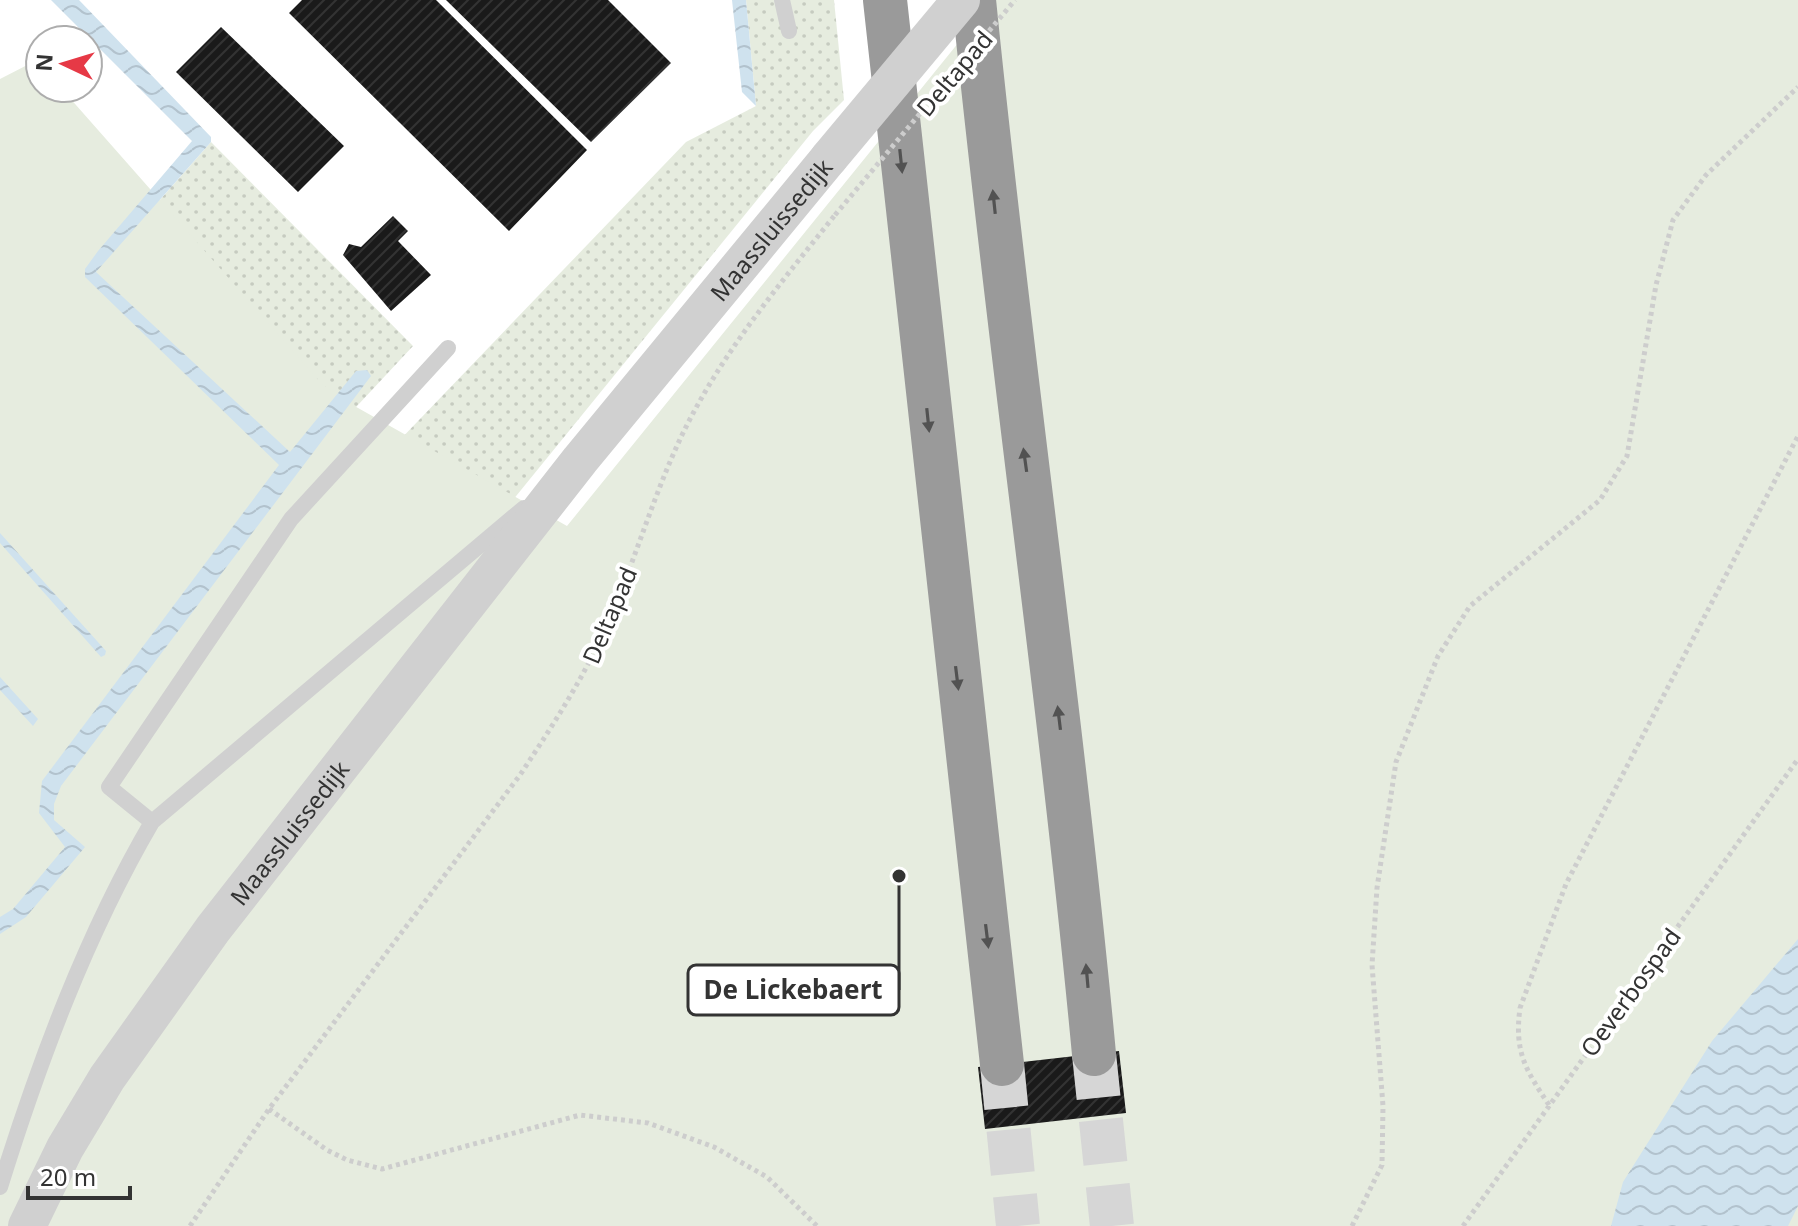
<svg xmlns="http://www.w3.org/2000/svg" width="1798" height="1226" viewBox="0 0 1798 1226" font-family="'Noto Sans',sans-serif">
<defs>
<pattern id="grass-dots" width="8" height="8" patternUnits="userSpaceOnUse" patternTransform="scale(2)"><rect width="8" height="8" fill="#e6ecdf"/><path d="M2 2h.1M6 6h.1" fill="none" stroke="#c6cbc0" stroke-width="1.8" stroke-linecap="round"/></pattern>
<pattern id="water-waves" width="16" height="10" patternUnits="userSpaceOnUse" patternTransform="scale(2)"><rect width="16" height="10" fill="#cfe2ee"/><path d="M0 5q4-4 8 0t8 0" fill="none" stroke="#b2c2cd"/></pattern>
<pattern id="building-hatch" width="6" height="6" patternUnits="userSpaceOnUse" patternTransform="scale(2)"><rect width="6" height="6" fill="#1a1a1a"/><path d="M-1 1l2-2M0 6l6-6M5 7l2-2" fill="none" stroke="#333"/></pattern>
</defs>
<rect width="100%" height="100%" fill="#fff"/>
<path fill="url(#grass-dots)" d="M746,0H834L844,100L813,131L447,581L323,520L686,142L756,106Z
M211,142L413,346L302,465L344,388L339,396L105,262Z"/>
<path fill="#e6ecdf" d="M993,0H1798V1226H0V79L37,60L40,64V88H61L322,384L351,404L567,526Z"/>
<path fill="url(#water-waves)" d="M51,0H79L211,137V142L96,272L290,452L356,371L367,370L371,376L61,786L54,804V820L85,847L26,917L0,934V917L13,909L65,847L39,813L42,781L279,465L85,277V269L98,251L192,141Z
M732,0H746L756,106L742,92Z
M0,533L106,651L105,655L101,657L0,543Z
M0,677L38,719L33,726L0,690Z
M1798,939V1206L1788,1226H1611L1623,1182L1712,1041Z"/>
<path fill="url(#building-hatch)" d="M302,0H436L587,150L509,231L289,13Z
M446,0H608L671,63L591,142Z
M221,27L344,146L298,192L176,72Z
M393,216L408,231L398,241L431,275L391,311L343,255L349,244L361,247Z
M1119,1051L1126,1113L985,1129L978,1067Z"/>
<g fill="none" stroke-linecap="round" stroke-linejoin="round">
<path stroke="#d6d6d6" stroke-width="44" stroke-dasharray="44 22" stroke-linecap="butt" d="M1094,1054L1112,1226
M1002,1064L1018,1226"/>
<path stroke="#cdcdcd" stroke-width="5" stroke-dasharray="4 4" stroke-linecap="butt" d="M1549,1105C1526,1070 1514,1053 1520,1008L1566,884L1798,436
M269,1109L327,1150L347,1160L382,1169L580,1115L648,1123L714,1147L767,1177L817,1226
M190,1226L269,1109L520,775C555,722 589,670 613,611C637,553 655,492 682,435C721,354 779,285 835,215
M1352,1226L1382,1165L1383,1106L1372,965L1377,888L1396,762L1438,656L1470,606L1600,500L1627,456L1656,285L1673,220L1706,175L1798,87
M1463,1226L1798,759"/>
<path stroke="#d0d0d0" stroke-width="16" d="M782,0L789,31
M152,822L109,787L291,519L448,348
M0,1187C39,1062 86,935 152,822L524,508"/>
<path stroke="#d0d0d0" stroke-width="38" id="s1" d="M27,1226L65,1148L107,1078L213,929L580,460L829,158"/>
<path stroke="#9a9a9a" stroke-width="44" d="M885,0L1002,1064
M974,0C1009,352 1061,702 1094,1054"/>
<path stroke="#cdcdcd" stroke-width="5" stroke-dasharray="4 4" stroke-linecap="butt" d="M835,215L1015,0"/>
<path stroke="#d0d0d0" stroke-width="38" d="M829,158L961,0"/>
</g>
<defs><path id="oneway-solid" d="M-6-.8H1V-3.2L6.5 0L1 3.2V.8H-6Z" transform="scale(2)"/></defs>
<g fill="#525252">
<use href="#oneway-solid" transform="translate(901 161) rotate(84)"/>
<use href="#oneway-solid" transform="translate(994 202) rotate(-96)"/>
<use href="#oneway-solid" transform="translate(928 420) rotate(84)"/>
<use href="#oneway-solid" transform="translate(1025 460) rotate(-98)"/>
<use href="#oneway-solid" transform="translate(957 678) rotate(83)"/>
<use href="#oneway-solid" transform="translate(1059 718) rotate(-97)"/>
<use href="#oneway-solid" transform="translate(987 936) rotate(83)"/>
<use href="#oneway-solid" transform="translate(1087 976) rotate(-95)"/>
</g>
<g text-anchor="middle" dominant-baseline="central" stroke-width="8" stroke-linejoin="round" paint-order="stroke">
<g font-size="24" fill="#333" stroke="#fff">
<text transform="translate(954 73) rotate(-50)">Deltapad</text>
<text stroke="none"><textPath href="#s1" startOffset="1246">Maassluissedijk</textPath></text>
<text transform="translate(609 615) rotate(-67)">Deltapad</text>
<text stroke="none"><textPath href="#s1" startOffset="474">Maassluissedijk</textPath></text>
<text transform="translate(1630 992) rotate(-54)">Oeverbospad</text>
</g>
</g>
<path fill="none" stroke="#333" stroke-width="3" d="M899 876L899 990"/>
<circle fill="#333" stroke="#fff" stroke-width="3" cx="899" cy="876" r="8"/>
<rect fill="#fff" stroke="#333" stroke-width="3" x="688" y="965" width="211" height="50" rx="8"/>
<g font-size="26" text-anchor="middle" font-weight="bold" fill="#333">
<text x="793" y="999">De Lickebaert</text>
</g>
<g transform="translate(64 64) rotate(274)"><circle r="38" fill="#ffffff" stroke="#adadad" stroke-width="2"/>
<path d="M0-6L14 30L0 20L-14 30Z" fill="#e63946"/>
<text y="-12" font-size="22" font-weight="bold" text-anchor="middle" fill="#333333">N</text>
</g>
<path d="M28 1186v12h102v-12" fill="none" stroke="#333333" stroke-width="4"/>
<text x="40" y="1186" font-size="24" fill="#333333" stroke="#ffffff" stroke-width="6" paint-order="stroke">20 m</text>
</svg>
